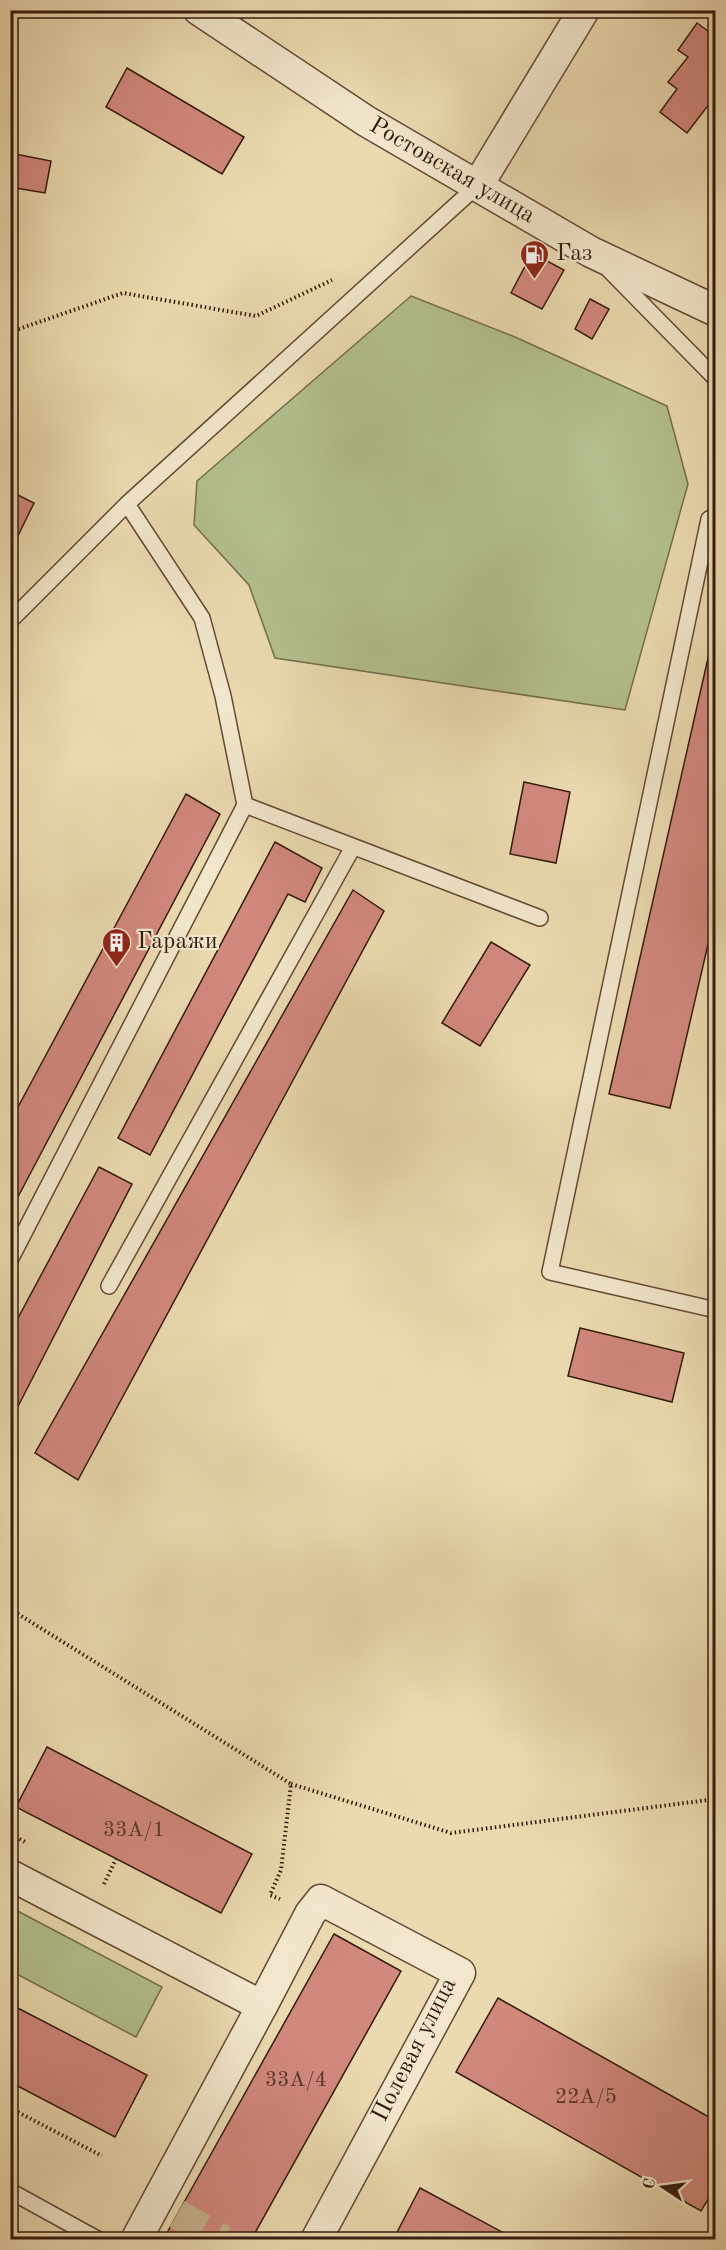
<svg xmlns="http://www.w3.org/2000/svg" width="726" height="2250" viewBox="0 0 726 2250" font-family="'Old Standard TT',serif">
<rect width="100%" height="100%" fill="#ebdab0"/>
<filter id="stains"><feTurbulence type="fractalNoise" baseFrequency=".00333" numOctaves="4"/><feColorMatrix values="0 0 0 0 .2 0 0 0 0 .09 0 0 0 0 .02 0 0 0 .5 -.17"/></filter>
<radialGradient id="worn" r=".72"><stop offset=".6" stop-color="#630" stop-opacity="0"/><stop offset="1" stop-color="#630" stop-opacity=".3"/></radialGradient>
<path fill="#b3c08e" stroke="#746d4d" stroke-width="1.5" d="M411,296L515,337L667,406L688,484L625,710L275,658L249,585L194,525L197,481Z
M10,1907L162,1987L136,2037L11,1971Z"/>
<path fill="#d1887d" stroke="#341a0c" stroke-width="1.5" d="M697,23L716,37V95L687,133L660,112L677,89L668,82L688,57L678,50Z
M127,68L244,137L222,174L106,107Z
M10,153L51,161L45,193L10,187Z
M532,253L564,270L542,309L511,293Z
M590,299L609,309L592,339L575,329Z
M10,491L34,503L10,552Z
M716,623V910L670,1108L609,1094Z
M524,782L570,792L556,863L510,854Z
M186,794L220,814L10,1212V1122Z
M275,842L322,868L305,902L288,894L150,1155L118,1138Z
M353,890L384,911L78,1480L35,1453Z
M491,942L530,965L480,1046L442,1023Z
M99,1167L132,1184L10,1422V1333Z
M580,1328L684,1353L672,1402L568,1376Z
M47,1747L252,1854L221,1913L16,1807Z
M334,1934L401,1971L251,2240H163Z
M498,1998L716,2121V2186L701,2211L456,2072Z
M10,2004L147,2075L115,2137L10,2082Z
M420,2188L517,2240H393Z"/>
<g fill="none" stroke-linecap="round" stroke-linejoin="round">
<path stroke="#c6b48f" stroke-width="30" stroke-dasharray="30 15" stroke-linecap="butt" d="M177,2214L223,2240"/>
<defs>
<path id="lane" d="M609,270L716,379
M709,519L550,1272L716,1310
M10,621L127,504
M245,805L540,918
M10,1260L245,805L223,696L202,618L127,504L478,185
M109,1286L353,847
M10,2191L99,2240"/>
<g id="street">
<path id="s1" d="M199,10L366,121L591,252L716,311"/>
<path d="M478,185L584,10"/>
<path d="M10,1875L262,2006L310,1914L321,1900L460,1973L316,2240"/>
<path d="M136,2240L262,2006"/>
</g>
</defs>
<use href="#lane" stroke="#624a35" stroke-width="18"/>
<use href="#street" stroke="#624a35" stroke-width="33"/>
<path stroke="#341a0c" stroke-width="4" stroke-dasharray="1.5 3" stroke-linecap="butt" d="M10,332L123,293L256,316L332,280
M10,1609L291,1784L281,1870L270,1895L280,1899
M291,1784L451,1833L716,1799
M10,1842L14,1836L27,1843
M104,1884L116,1859
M10,2098L17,2086
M10,2108L102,2156"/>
<use href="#lane" stroke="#f2e7cc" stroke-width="15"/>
<use href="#street" stroke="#f2e7cc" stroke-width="30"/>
</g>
<defs>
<symbol id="fuel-pin" viewBox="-11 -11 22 30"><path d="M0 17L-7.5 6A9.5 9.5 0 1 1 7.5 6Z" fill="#8f2418" stroke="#f2e7cc"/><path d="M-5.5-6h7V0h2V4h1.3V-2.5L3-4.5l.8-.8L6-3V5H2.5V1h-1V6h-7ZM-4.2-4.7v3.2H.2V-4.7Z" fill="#fff"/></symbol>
<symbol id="building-pin" viewBox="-11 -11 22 30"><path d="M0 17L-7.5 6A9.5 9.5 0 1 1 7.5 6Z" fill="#8f2418" stroke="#f2e7cc"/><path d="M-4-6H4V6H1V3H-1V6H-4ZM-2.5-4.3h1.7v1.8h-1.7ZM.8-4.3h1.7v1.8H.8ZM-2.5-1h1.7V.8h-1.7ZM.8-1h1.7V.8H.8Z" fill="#fff"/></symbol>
</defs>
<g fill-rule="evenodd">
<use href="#fuel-pin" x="518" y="238" width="33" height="45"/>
<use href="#building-pin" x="100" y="926" width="33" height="45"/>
</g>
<g text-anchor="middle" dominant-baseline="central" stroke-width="4.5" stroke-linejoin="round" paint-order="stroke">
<g font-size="21" fill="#5b3628">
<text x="134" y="1830">33А/1</text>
<text x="296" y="2080">33А/4</text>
<text x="586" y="2097">22А/5</text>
</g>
<g font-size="24" fill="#341a0c" stroke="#f2e7cc">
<text stroke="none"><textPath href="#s1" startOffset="300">Ростовская улица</textPath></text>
<text transform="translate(415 2050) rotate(-63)">Полевая улица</text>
</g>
<g font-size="24" fill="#341a0c" stroke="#f2e7cc" text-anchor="start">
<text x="556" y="254">Газ</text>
<text x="137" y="942">Гаражи</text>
</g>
</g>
<rect width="726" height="2250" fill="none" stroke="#ebdab0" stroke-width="36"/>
<rect x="12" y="12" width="702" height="2226" fill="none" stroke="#341a0c" stroke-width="3"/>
<rect x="18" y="18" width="690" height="2214" fill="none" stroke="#341a0c" stroke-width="1.5"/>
<g transform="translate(663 2187) rotate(283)" stroke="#f2e7cc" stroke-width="4.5" paint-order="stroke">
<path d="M0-4.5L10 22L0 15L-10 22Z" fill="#341a0c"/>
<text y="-9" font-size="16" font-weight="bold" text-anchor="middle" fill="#341a0c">С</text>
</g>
<rect width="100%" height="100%" filter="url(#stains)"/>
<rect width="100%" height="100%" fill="url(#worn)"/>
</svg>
